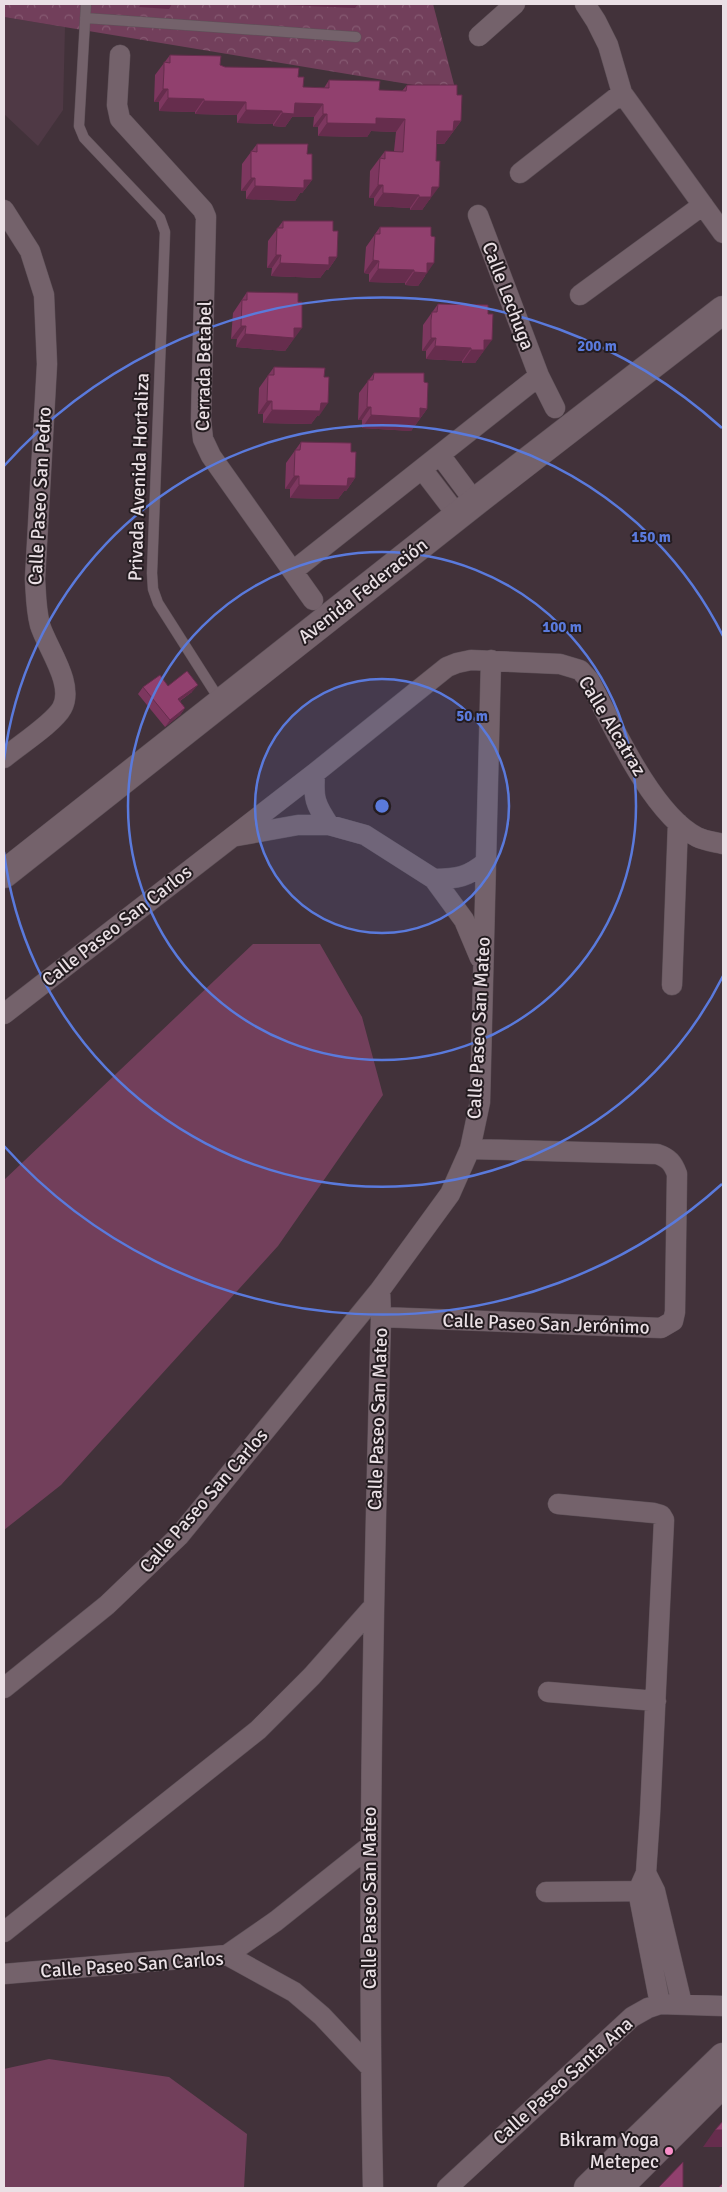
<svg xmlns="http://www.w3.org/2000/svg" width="727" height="2192" viewBox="0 0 727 2192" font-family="Signika,sans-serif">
<defs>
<pattern id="park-crowns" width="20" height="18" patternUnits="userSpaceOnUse" patternTransform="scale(1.25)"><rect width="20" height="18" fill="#723f5b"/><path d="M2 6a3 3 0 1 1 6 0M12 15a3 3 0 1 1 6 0" fill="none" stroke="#865a72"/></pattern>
</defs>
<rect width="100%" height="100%" fill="#42323a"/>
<path fill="#4f3945" d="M4,17L65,27L63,110L38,146L4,114Z"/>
<path fill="#723f5b" d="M253,944H320L362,1017L383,1095L278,1246L61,1485L4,1530V1180Z
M49,2059L169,2077L247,2134L244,2188H4V2069Z"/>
<path fill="url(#park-crowns)" d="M4,4H433L456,92L4,17Z"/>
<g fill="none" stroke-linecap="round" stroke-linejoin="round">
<defs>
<path id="service" d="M86,4L79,126L84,138L160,218L165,232L152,573L153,589L158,603L221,702
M85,18L356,37"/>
<path id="minor" d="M585,4L596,21L608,45L622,93L723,233
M479,36L515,4
M120,55L117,105L120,119L203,210L206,217L201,420L203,439L211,456L313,600
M520,173L622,93
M4,210L30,251L44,295L47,364L35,579C36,595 36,610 40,625C47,648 75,684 62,708C54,723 18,746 4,758
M478,215L539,376L555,408
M580,295L703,205
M440,455L475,502
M422,469L458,516
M293,571L539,376
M315,773C313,798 315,804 329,825
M237,836L298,825H329L365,835L434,879L464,920L480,958
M434,879C457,879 468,877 486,862
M672,985L678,823
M4,1014L315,773L447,667L457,663L471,660L560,664L580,670L589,680C612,724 652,814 697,837C705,841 715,842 723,844
M381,1317L661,1328L673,1321L675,1312L677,1174C673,1163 669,1158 657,1154L470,1149
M558,1504L654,1513L661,1515L664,1520L650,1814L646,1873L638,1891L660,2004
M4,1688L107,1605L179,1536L380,1290L450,1194L470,1149L480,1102L491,660
M548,1692L656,1701
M646,1873L655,1891L682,2004
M546,1892L651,1891
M4,1932L258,1730L312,1676L373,1607
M227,1955L276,1921L370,1846
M4,1974L227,1955L294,1992L322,2016L370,2067
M373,2188C367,1898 373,1608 381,1317L380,1290
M447,2188L632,2017L648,2008L660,2004L723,2006"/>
<path id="secondary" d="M4,874L475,502L723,310
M588,2188L723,2057
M618,2188L723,2083"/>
</defs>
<use href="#service" stroke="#5e5158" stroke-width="11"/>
<use href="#minor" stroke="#5e5158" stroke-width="21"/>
<use href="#secondary" stroke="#5e5158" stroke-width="29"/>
<use href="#service" stroke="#74626b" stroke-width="10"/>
<use href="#minor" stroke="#74626b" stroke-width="20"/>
<use href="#secondary" stroke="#74626b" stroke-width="28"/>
</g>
<path fill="#7d375f" d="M170,55L220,65L225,67L298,77L303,87L324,88L329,80L379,90L402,91L407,85L457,95L461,121L444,144H436L430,200H429L422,210H410V208L374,206V198H369L370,171L385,151H394L396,132L371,131L367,137L318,136V127H313L314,117H292L285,127L273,126V124L237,123V115L195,114V112L159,111V102H154L155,75Z
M257,144L307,154L312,180L302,193H300L295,201L246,199V191H241L242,164Z
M283,221L333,231L337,257L328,270H326L320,278L271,276L272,268H267L268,241Z
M380,227L425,276L418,286L405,285V283L369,282V274L364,273L366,247Z
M247,292L292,341L285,351L236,347L237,339H231L233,313Z
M438,304L483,353H482L475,363H462V361L426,359V351H422L423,325Z
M274,367L319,416H317L311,424L263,423V414H258L259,388Z
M374,373L424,382L427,409L411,431L362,428V420H358L359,393Z
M301,442L351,452L355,478L346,491H344L338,499L290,498V489H285L286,463Z
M168,686L192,692L180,701L185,708L180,715L165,727L138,694L143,687Z"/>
<path fill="#662d4d" d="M141,4H172L169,9L139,7Z
M263,4H358L355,8Z
M163,89H168L159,102H154Z
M168,98L204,99L195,112L159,111Z
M204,101L246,102L237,115L195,114Z
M295,103L323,104L314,117H292L285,127L273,126L282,113Z
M246,110L282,111L273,124L237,123Z
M323,114H327L318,127H313Z
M376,118L405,119L396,132L371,131L367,137L318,136L327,123Z
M454,121H461L444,144L427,143L437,131Z
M251,178H255L246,191H241Z
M304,180H312L302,193H300L295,201L246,199L255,186Z
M378,185H383L374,198H369Z
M432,187H439L422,210H410L419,197Z
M383,193L419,195L410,208L374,206Z
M276,255H281L272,268H267Z
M329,257H337L328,270H326L320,278L271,276L280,263Z
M373,260L379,261L369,274L364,273Z
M427,263H434L418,286L405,285L414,272Z
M378,269L414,270L405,283L369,282Z
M241,326H246L237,339H231Z
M294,328H302L285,351L236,347L245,334Z
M431,338H436L426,351H422Z
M484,340H492L475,363H462L471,350Z
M435,346L471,348L462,361L426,359Z
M267,401H272L263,414H258Z
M321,403H328L319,416H317L311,424L263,423L272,410Z
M367,407H371L362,420H358Z
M420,408L427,409L411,431L362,428L371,415Z
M294,476H299L290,489H285Z
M348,478H355L346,491H344L338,499L290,498L299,485Z
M198,685L192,692L172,706L178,699Z
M185,708L180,715L165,727L170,720Z
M715,2130H723V2147H703Z"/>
<path fill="#91406e" stroke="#662d4d" d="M170,55L221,56L220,65L225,67L299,68L298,77H304L303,87L329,88V80L380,81L379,90L406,91L407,85H457V95H462L461,121H454L453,131H437L436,161H440L439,187H432L431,197H419V195L383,193V185H378L380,158L385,159V151L403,152L405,119L376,118V124L327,123V114H323V104L295,103L294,114L282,113V111L246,110V102L204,101V99L168,98V89H163L164,70V62L170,63Z
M257,144H308L307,154H312V180H304V188L255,186V178H251V151L257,152Z
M283,221H333V231H338L337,257H329V265L280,263L281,255H276L277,228H283Z
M380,227H431V236L435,237L434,263H427V273L414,272V270L378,269L379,261L373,260L375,234H380Z
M247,292L298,293V302H302V328H294V338L245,334L246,326H241L242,300H247Z
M438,304L488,305V314H493L492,340H484V350H471V348L435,346L436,338H431V320L432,312H437Z
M274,367L325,368L324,377H329L328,403H321L320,411L272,410V401H267L268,375H274Z
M374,373H424V382L428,383L427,409L420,408V418L371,415V407H367L368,380H373Z
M301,442L351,443V452H356L355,478H348L347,486L299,485V476H294L295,450H300Z
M187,671L198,685L178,699L185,708L170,720L143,687L160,675L168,686Z
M723,2121V2130H715Z
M683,2162V2188H658Z
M723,2183V2188H718Z"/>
<circle cx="382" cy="806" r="127" fill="#5a7adc" fill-opacity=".12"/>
<g fill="none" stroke="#5a7adc" stroke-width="2.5">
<circle cx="382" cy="806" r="127"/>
<circle cx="382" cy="806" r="254"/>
<path d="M723 976A381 381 0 0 1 4 852M4 760A381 381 0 0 1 723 636"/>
<path d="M722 1184A508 508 0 0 1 4 1146M4 466A508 508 0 0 1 722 428"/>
</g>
<circle fill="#f98fc9" stroke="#241c20" stroke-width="2" cx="669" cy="2151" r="5"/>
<g text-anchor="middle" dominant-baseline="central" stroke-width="4" stroke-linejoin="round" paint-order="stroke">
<g font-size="19" fill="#eae0e5" stroke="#241c20">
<text transform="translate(508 296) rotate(69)">Calle Lechuga</text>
<text transform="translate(204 366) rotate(-89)">Cerrada Betabel</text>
<text transform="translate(139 477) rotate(-88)">Privada Avenida Hortaliza</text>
<text transform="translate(40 496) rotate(-87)">Calle Paseo San Pedro</text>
<text transform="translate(363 591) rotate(-38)">Avenida Federación</text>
<text transform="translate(612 726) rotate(59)">Calle Alcatraz</text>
<text transform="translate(117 926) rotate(-38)">Calle Paseo San Carlos</text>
<text transform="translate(479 1028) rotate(-87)">Calle Paseo San Mateo</text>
<text transform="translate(546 1324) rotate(2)">Calle Paseo San Jerónimo</text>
<text transform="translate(378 1419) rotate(-88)">Calle Paseo San Mateo</text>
<text transform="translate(204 1501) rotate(-49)">Calle Paseo San Carlos</text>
<text transform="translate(370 1898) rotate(-90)">Calle Paseo San Mateo</text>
<text transform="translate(132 1965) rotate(-4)">Calle Paseo San Carlos</text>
<text transform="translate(563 2081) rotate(-42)">Calle Paseo Santa Ana</text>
</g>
<g font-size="19" fill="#eae0e5" stroke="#241c20" text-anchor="end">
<text x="659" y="2140">Bikram Yoga<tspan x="659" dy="22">Metepec</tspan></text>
</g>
</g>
<circle cx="382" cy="806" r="8" fill="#5a7adc" stroke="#241c20" stroke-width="2.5"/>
<g font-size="15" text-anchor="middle" font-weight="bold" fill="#5a7adc" stroke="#241c20" stroke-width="4" stroke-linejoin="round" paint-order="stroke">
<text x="597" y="351">200 m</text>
<text x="651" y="542">150 m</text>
<text x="562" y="632">100 m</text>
<text x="472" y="721">50 m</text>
</g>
<rect width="727" height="2192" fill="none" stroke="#eae0e5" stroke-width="10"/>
</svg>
